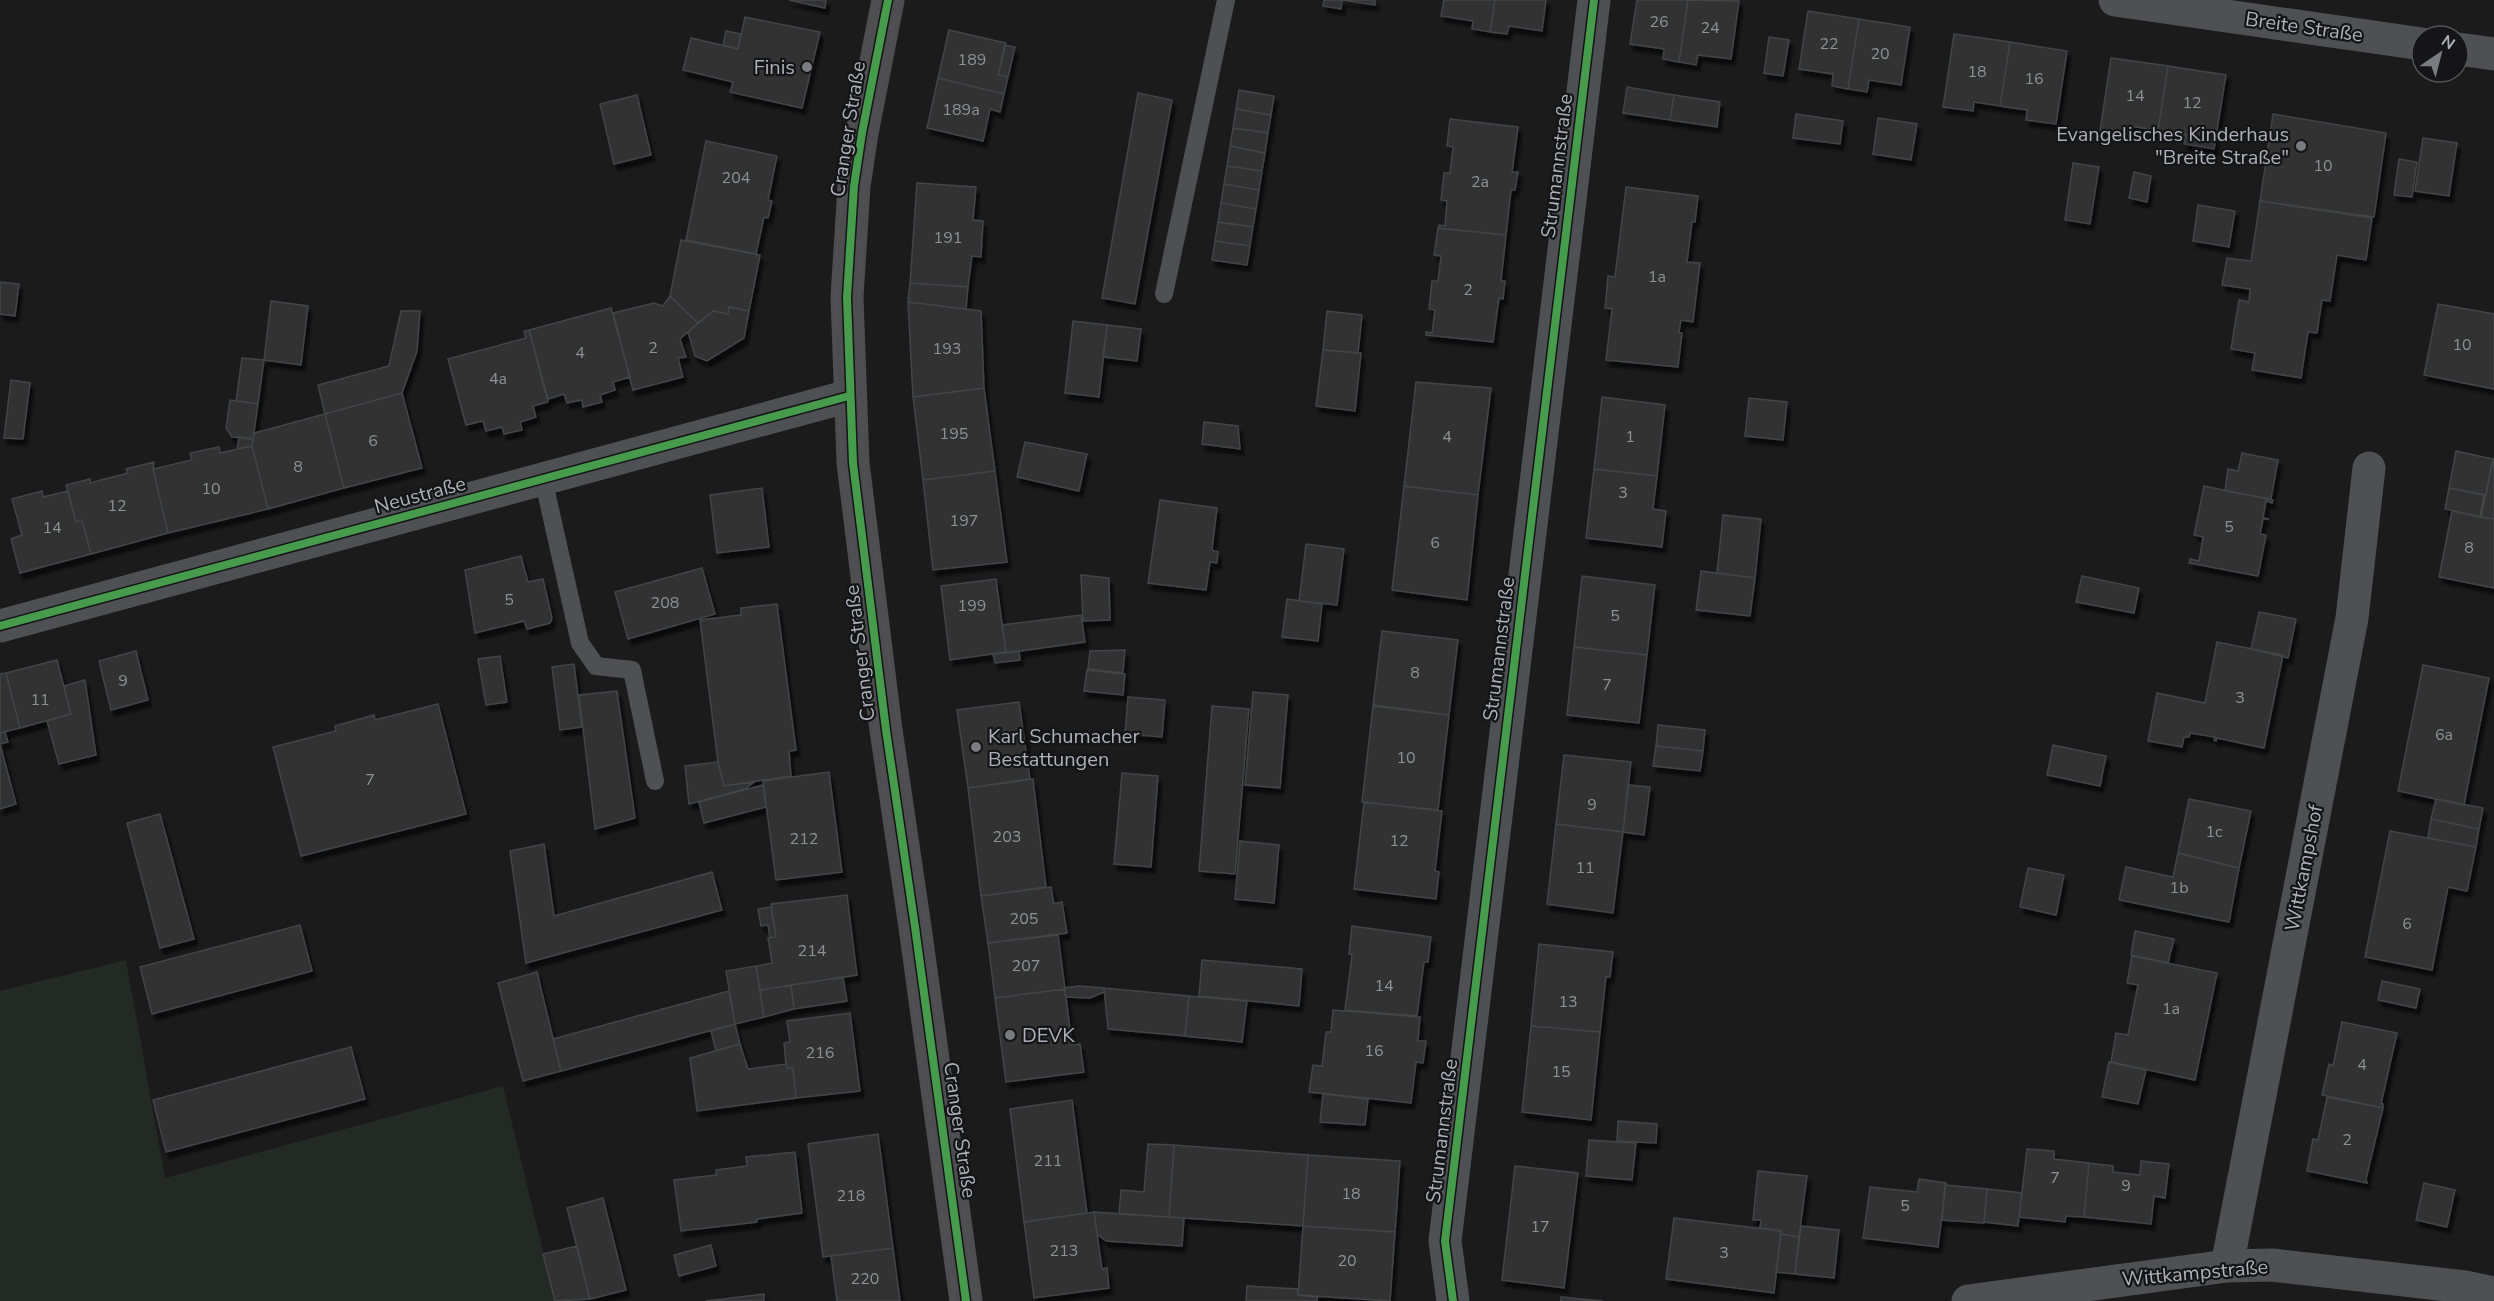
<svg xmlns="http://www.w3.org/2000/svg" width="2494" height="1301" viewBox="0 0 2494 1301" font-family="'Nunito Sans',sans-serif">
<defs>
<filter id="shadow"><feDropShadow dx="3.5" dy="6" stdDeviation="1.5" flood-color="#0009"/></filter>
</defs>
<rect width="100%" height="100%" fill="#1b1b1b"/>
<path fill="#232a25" d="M126,960L165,1178L503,1086L555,1301H0V991Z"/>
<path fill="#333" stroke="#434447" stroke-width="1.5" filter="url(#shadow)" d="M789,0H826L825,8Z
M1324,0H1375V5L1342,0L1341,9L1323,6Z
M1444,0H1495L1490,32L1472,29L1473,21L1441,16Z
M1495,0H1546L1542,31L1509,26L1507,34L1490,32Z
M1637,0H1688L1679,62L1663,59L1664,49L1630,44Z
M1688,0L1739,1L1731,59L1698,55L1696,65L1679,62Z
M1808,11L1859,19L1848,89L1832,86L1833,74L1799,69Z
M745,17L820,32L802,108L730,92L733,82L683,70L691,38L738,49Z
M1859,19L1910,27L1901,85L1869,80L1867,92L1848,89Z
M949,30L1006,43L998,75L1008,77L1004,94L938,78Z
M726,31L741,34L738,49L723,45Z
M1954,34L2010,42L2000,106L1974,102L1973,111L1943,107Z
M1769,37L1789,40L1783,76L1764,73Z
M2010,42L2067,51L2056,124L2026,120L2027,110L2000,106Z
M1005,45L1015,47L1008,77L998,75Z
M2111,58L2168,66L2158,131L2131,126L2130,135L2100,131Z
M2168,66L2226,75L2214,149L2184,144L2186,135L2158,131Z
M938,78L1004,94L1000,112L990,109L983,141L927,128Z
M1627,87L1674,95L1670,120L1623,113Z
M1239,90L1274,96L1271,115L1236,109Z
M1138,93L1172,100L1135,304L1102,298Z
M637,95L651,155L614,164L600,104Z
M1674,95L1720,102L1717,127L1670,120Z
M1236,109L1271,115L1268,133L1233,128Z
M1796,114L1843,121L1840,144L1793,138Z
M2273,114L2386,133L2374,217L2260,201Z
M1878,118L1917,124L1911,160L1873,154Z
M1450,119L1518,127L1512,172H1518L1515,190H1511L1506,235L1438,228L1439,225L1445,226L1447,201L1441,200L1444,173H1450L1453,147L1447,146Z
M1233,128L1268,133L1265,153L1230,146Z
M2423,138L2457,143L2449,196L2415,191Z
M706,141L777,156L768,200L772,201L768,218L764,217L756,254L686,240Z
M1230,146L1265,153L1262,171L1227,166Z
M2399,159L2417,162L2412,197L2394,195Z
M2073,163L2099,167L2090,224L2065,220Z
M1227,166L1262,171L1259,190L1224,184Z
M2134,172L2151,176L2147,202L2129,198Z
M917,183L976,187L973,220L983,221L981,257L972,256L968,287L910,283Z
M1224,184L1259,190L1256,209L1221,203Z
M1626,187L1698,196L1695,222H1692L1687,262L1700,263L1693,322L1681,320L1679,333H1682L1678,367L1606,360L1612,309L1605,308L1608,276L1615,277Z
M2260,201L2372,218L2366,260L2337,255L2330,301L2322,300L2317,333L2308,332L2301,378L2252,370L2255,353L2231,349L2239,300L2249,302L2250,289L2222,285L2227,258L2251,261Z
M1221,203L1256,209L1253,227L1218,222Z
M2198,205L2235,211L2229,247L2193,241Z
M1218,222L1253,227L1250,246L1215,241Z
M1438,228L1506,235L1501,281H1505L1503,299L1499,298L1493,342L1426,335V332L1432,333L1435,310L1429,309L1432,281H1438L1441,256L1434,255Z
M681,240L760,255L749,311L729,307L728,314L713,311L698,323L670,296Z
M1215,241L1250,246L1247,265L1212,260Z
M0,282L19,284L15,316L0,314Z
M910,283L968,287L966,309L908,302Z
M670,296L698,323L680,339L686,357L678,358L683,377L633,390L613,313L654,303L663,306Z
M271,301L308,306L301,365L264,360Z
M908,302L981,311L984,388L913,397Z
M2438,304L2494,314V389L2424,375Z
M729,307L749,311L744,338L707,361L695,356L688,332L713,311L728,314Z
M611,308L630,377L613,382L615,390L600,395L602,402L583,407L582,400L567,403L564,394L548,399L529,330Z
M401,311H420L417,351L402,393L325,414L318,385L389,366Z
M1327,311L1362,315L1358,353L1323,350Z
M1073,321L1107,325L1099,397L1065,393Z
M1107,325L1141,329L1137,361L1103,357Z
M529,330L548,402L533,406L536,417L520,422L522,430L504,434L502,427L486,431L483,421L466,425L448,359L526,338L524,331Z
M1323,350L1361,353L1355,411L1316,406Z
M242,358L264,360L258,404L236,401Z
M11,380L30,383L23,439L4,438Z
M1416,382L1491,388L1478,495L1404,486Z
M984,388L995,471L923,480L913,397Z
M402,393L422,468L344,488L325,414Z
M1602,397L1665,405L1657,476L1594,469Z
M1749,398L1787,402L1783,440L1745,436Z
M230,400L258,404L253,439L232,437L226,428Z
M325,414L344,488L268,509L252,446L254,433Z
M1204,422L1238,426L1240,449L1202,444Z
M239,437L253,439L252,446L237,449Z
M1025,442L1087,454L1079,491L1017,477Z
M252,446L268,509L168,533L153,469L192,460L190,453L219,447L220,453Z
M2456,451L2493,459L2486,495L2449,488Z
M2242,453L2278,460L2271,499L2225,491L2228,469L2238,471Z
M2493,459H2494V519L2481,517Z
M154,462L153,469L168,533L91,554L82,520L76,522L66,485L90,479V483L128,473L126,469Z
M1594,469L1657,476L1653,509L1666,511L1662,547L1586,538Z
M995,471L1007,562L933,570L923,480Z
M1404,486L1478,495L1467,600L1392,590Z
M2204,486L2273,500L2272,503L2266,501L2263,518L2269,519H2263L2260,534L2266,535L2258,576L2189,563L2190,559L2199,561L2203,537L2194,535Z
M762,488L769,547L717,553L710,495Z
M2449,488L2484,495L2480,517L2445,509Z
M42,491L43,497L68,491L76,522L82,520L91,554L20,573L11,539L22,535L12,499Z
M1160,500L1217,508L1212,550L1218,552L1217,563L1210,562L1206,590L1148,583Z
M2452,511L2494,519V588L2439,577Z
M1723,515L1761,519L1755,578L1717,573Z
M1306,544L1344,549L1337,605L1299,601Z
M521,556L528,582L543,579L552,618L550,623L527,629L524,621L475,633L465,570Z
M702,568L715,614L628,639L615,592Z
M1701,571L1755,578L1750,616L1696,610Z
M1081,575L1109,578L1110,620L1083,621Z
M1582,576L1655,585L1647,655L1574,647Z
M2082,576L2139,588L2134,613L2076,602Z
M996,579L1006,652L950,660L941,586Z
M1287,599L1322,604L1318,641L1282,637Z
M777,604L796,750L789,751L791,776L724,786L718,762L700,620L741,615V608Z
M2259,612L2296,619L2288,658L2251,649Z
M1081,615L1085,642L1006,653L1002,625Z
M1382,631L1458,640L1449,715L1373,705Z
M2217,642L2283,655L2264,748L2217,738L2216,741L2214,740L2215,737L2190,733L2189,737H2184L2182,747L2148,741L2157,693L2205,703Z
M1574,647L1647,655L1639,723L1567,715Z
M1125,650L1123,673L1088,669L1090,651Z
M136,651L148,700L111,710L99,661Z
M1019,651L1020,660L995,663L993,654Z
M500,656L507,702L486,705L478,659Z
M57,660L71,714L20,728L6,673Z
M574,664L582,727L560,730L552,667Z
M2423,665L2489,678L2464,805L2398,791Z
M1087,670L1125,674L1123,695L1084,691Z
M6,673L20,728L0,733V674Z
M85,680L96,755L59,764L47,721L71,714L64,686Z
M617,691L635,818L595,829L579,695Z
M1253,692L1288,695L1280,788L1245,785Z
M1128,697L1165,700L1162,737L1125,734Z
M1019,702L1030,779L968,788L957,710Z
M438,704L466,814L301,856L273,747L336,731L335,726L374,715L375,720Z
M1212,706L1249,709L1235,874L1199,871Z
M1373,706L1449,715L1438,810L1362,802Z
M1658,725L1705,730L1703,751L1656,746Z
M5,732L8,742L0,744L16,804L0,809V733Z
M2053,745L2106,756L2100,786L2047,775Z
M1656,746L1703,751L1700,771L1653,766Z
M1564,755L1631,762L1623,832L1556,824Z
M718,762L724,786L754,782L745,789L689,804L685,766Z
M829,772L842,872L776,880L763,781Z
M1122,773L1158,776L1151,867L1114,864Z
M1033,779L1046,887L981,896L968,788Z
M763,785L766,807L704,823L699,802Z
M1628,785L1650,787L1644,835L1623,832Z
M2189,799L2251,811L2239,868L2178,853Z
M2436,799L2483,808L2479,829L2431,819Z
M1364,802L1442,811L1435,871L1439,872L1436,899L1354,889Z
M160,814L194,939L160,948L127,823Z
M2431,819L2479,829L2476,847L2428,838Z
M1556,824L1623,832L1613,913L1547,904Z
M2390,831L2476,847L2467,891L2448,887L2432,970L2365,957Z
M1240,841L1279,845L1274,903L1235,899Z
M544,844L554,916L712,872L722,910L526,963L510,851Z
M2178,853L2239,868L2229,922L2119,900L2126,867L2173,877Z
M2028,868L2064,875L2056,915L2020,907Z
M1051,887L1054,904L1062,902L1067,933L988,943L981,896Z
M847,895L857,975L760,990L756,966L772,963L768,938L776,937L771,904Z
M771,907L776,937L770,938L768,925L761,926L758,909Z
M300,925L312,971L152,1014L140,967Z
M1352,926L1431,937L1428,962H1424L1417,1016L1345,1010L1352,955L1349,954Z
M2135,931L2174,939L2168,963L2131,955Z
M1058,935L1065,989L995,998L988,943Z
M1539,944L1613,952L1610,977H1606L1600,1032L1531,1026Z
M2132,956L2217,973L2195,1080L2111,1062L2116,1033L2128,1035L2138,985L2127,983Z
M1202,960L1302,969L1299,1006L1199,996Z
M756,966L764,1017L735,1024L726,971Z
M537,972L561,1071L523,1081L498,983Z
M843,977L847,1001L794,1009L791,985Z
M2382,981L2420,989L2416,1008L2378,1000Z
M791,985L794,1009L764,1017L760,990Z
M1079,986L1104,988V992L1090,998L1066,997L1064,988Z
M1104,988L1189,996L1185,1036L1108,1029Z
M1065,989L1072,1045L1080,1044L1084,1072L1006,1082L995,998Z
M729,991L735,1024L561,1071L553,1039Z
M1189,996L1247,1001L1242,1042L1185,1036Z
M1333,1010L1420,1017L1418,1041H1426L1423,1063L1416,1062L1411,1103L1309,1092L1313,1065L1322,1066L1326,1032H1331Z
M850,1013L860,1091L796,1098L793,1068H787L786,1064L784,1043L790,1042L787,1021Z
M2342,1022L2397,1033L2381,1104H2383V1108L2322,1095L2329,1064L2333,1066Z
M735,1024L740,1044L716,1051L711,1031Z
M1531,1026L1600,1032L1591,1120L1522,1112Z
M740,1044L748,1069L786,1064L787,1068H793L796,1098L697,1111L690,1058Z
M351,1047L365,1099L166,1152L153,1100Z
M2109,1062L2146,1070L2138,1104L2102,1097Z
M1323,1094L1368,1099L1365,1125L1320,1122Z
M2327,1097L2383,1108L2366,1179L2367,1183L2307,1171L2313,1139L2318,1140Z
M1072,1100L1087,1213L1024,1222L1010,1109Z
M1618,1121L1657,1124L1656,1143L1617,1141Z
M878,1134L893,1248L823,1257L808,1144Z
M1589,1140L1636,1143L1632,1180L1586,1176Z
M1148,1144L1174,1145L1169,1217L1119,1214L1121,1190L1144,1192Z
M1174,1145L1308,1155L1303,1226L1169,1217Z
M2027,1149L2054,1151V1159L2089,1163L2084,1217L2066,1216L2065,1222L2019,1217Z
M795,1152L802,1213L757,1219V1222L681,1231L674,1180L716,1175V1170L747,1166L746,1157Z
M1308,1155L1400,1161L1395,1232L1303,1226Z
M2141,1161L2169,1164L2165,1198L2154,1196L2151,1224L2084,1217L2089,1163L2113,1166V1172L2140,1175Z
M1515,1166L1578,1173L1564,1288L1502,1280Z
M1758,1171L1807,1176L1799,1237L1781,1234V1231L1760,1228L1761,1220H1753Z
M1919,1179L1946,1183L1938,1247L1863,1238L1870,1187L1917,1192Z
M2424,1183L2455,1190L2447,1227L2416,1220Z
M1945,1185L1987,1189L1984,1223L1942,1220Z
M1987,1189L2022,1193L2018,1226L1984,1222Z
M603,1198L626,1290L590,1299L567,1208Z
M1094,1212L1102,1269L1107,1268L1109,1288L1034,1298L1024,1222Z
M1094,1212L1184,1218L1182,1246L1106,1241L1097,1234Z
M1674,1218L1781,1231L1774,1293L1666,1279Z
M1303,1226L1395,1232L1390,1301L1298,1295Z
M1801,1226L1839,1230L1834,1278L1795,1274Z
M1781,1234L1799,1237L1795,1274L1776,1272Z
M711,1245L716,1266L679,1276L674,1255Z
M577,1246L590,1299L555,1301L543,1254Z
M893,1248L900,1301H837L831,1256Z
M1247,1286L1298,1289V1295L1317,1297V1301H1246Z
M764,1294V1301H706Z
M1561,1297L1603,1301H1561Z"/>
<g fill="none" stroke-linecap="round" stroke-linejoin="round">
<path stroke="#4f5054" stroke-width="18" d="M1164,294L1226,0
M543,478L580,643L596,666L632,670L655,781"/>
<path stroke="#4f5054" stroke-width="33" d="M2115,0L2422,44
M2458,49L2494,54
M0,626L849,396
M2227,1266L2352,618L2369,468
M1453,1301L1445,1241L1594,0
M1968,1301L2227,1266L2272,1265L2465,1287L2494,1293"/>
<path stroke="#4e4e51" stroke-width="33" d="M888,0L862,133L854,186L847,297L853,463L886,730L915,927L966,1301"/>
<path stroke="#505154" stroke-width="1.5" d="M877,0C852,112 832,227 835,343C836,390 840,437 844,484L954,1301
M899,0L874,115L860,234L857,355L864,473L975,1301"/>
<defs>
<path id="cycleway" d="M888,0L862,133L854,186L847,297L853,463L886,730L915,927L966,1301
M0,626L849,396
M1453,1301L1445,1241L1594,0"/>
</defs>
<use href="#cycleway" stroke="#151517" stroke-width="11"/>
<use href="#cycleway" stroke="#469c4c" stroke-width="8"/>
</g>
<g fill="#7a7c82" stroke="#151517" stroke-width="2">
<circle cx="807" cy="67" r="6"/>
<circle cx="2301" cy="146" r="6"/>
<circle cx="976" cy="747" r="6"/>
<circle cx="1010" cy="1035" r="6"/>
</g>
<g text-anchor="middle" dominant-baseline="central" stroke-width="4.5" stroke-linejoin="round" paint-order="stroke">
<g font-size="16" fill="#8e9198">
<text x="1659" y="22">26</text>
<text x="1710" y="28">24</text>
<text x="1829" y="44">22</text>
<text x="1880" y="54">20</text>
<text x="972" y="60">189</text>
<text x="1977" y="72">18</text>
<text x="2034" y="79">16</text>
<text x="2135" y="96">14</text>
<text x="2192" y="103">12</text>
<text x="961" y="110">189a</text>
<text x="2323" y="166">10</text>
<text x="736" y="178">204</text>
<text x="1480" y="182">2a</text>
<text x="948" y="238">191</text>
<text x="1657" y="277">1a</text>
<text x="1468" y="290">2</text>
<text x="2462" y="345">10</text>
<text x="653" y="348">2</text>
<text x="947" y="349">193</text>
<text x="580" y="353">4</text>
<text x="498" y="379">4a</text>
<text x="954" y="434">195</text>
<text x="1447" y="437">4</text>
<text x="1630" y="437">1</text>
<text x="373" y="441">6</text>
<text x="298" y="467">8</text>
<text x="211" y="489">10</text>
<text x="1623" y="493">3</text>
<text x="117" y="506">12</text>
<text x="964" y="521">197</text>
<text x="2229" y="527">5</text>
<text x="52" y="528">14</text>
<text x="1435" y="543">6</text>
<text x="2469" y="548">8</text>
<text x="509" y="600">5</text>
<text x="665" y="603">208</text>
<text x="972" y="606">199</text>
<text x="1615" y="616">5</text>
<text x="1415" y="673">8</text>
<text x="123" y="681">9</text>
<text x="1607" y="685">7</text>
<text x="2240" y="698">3</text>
<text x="40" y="700">11</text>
<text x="2444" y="735">6a</text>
<text x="1406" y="758">10</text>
<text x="370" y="780">7</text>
<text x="1592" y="805">9</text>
<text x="2214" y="832">1c</text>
<text x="1007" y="837">203</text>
<text x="804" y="839">212</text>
<text x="1399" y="841">12</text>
<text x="1585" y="868">11</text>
<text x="2179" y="888">1b</text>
<text x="1024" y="919">205</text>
<text x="2407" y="924">6</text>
<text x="812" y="951">214</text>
<text x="1026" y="966">207</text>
<text x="1384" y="986">14</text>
<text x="1568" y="1002">13</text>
<text x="2171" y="1009">1a</text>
<text x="1374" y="1051">16</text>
<text x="820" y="1053">216</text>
<text x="2362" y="1065">4</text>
<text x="1561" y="1072">15</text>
<text x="2347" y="1140">2</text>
<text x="1048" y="1161">211</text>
<text x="2055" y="1178">7</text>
<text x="2126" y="1186">9</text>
<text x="1351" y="1194">18</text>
<text x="851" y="1196">218</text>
<text x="1905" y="1206">5</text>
<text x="1540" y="1227">17</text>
<text x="1064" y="1251">213</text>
<text x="1724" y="1253">3</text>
<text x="1347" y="1261">20</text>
<text x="865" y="1279">220</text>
</g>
<g font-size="20" fill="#adb0ba" stroke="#151517">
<text transform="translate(2304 27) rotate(8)">Breite Straße</text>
<text transform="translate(848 129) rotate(-81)">Cranger Straße</text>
<text transform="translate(1557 166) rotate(-83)">Strumannstraße</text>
<text transform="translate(420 495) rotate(-15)">Neustraße</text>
<text transform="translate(1499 649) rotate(-83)">Strumannstraße</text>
<text transform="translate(860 653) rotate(-97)">Cranger Straße</text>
<text transform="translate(2304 868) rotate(-79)">Wittkampshof</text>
<text transform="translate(960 1130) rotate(82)">Cranger Straße</text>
<text transform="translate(1442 1131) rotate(-83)">Strumannstraße</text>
<text transform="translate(2195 1273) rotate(-5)">Wittkampstraße</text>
</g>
<g font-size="20" fill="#adb0ba" stroke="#151517" text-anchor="end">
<text x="795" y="67">Finis</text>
<text x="2289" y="134">Evangelisches Kinderhaus<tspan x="2289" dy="23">"Breite Straße"</tspan></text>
<text x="988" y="736" text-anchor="start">Karl Schumacher<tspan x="988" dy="23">Bestattungen</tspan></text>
<text x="1022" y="1035" text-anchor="start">DEVK</text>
</g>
</g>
<g transform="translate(2440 54) rotate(35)"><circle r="28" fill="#151517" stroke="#525358" stroke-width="1.5"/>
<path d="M0-4.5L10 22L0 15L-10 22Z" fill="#7a7c82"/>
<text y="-9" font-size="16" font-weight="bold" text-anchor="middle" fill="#adb0ba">N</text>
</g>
</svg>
